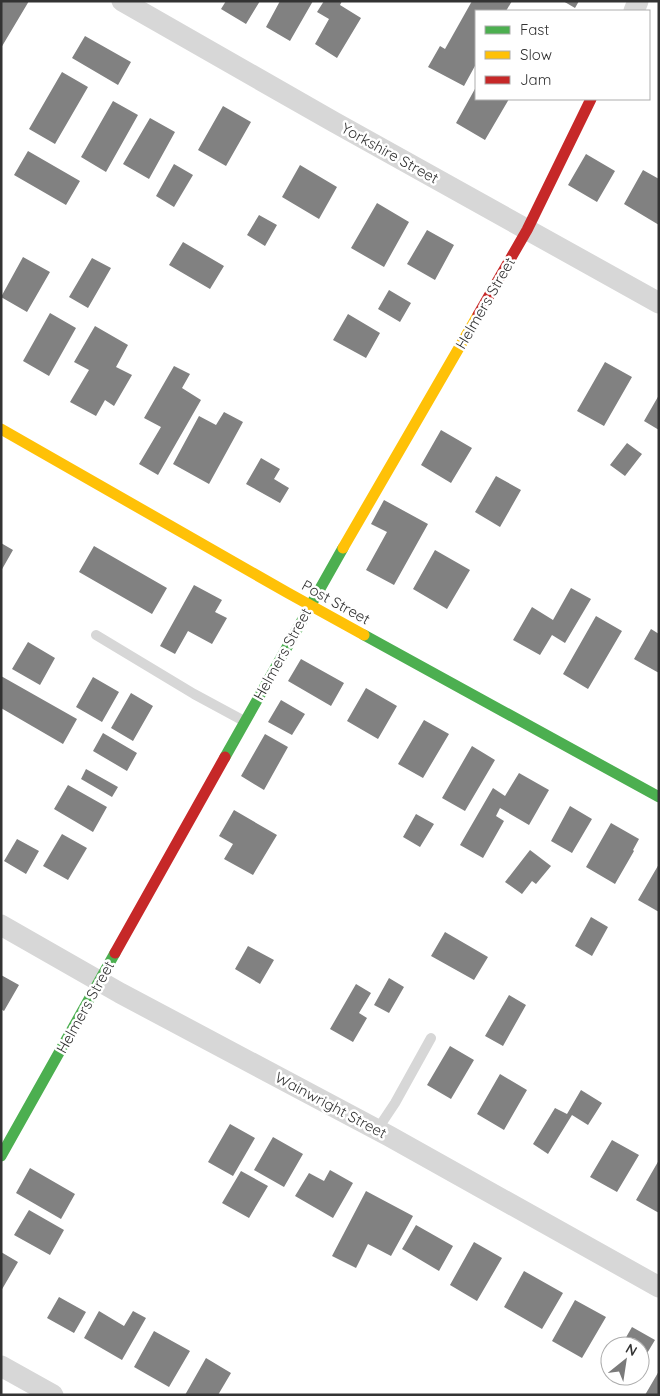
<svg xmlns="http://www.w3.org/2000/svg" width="660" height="1396" viewBox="0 0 660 1396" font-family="Quicksand,sans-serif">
<rect width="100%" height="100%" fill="#fff"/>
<path fill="#818181" d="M1,1H29L1,48Z
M226,1H260L246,24L221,9Z
M280,1H313L290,41L266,27Z
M324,1H342L340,5L361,18L337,58L315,44L329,19L317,12Z
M472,1H512L506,11H476V64L464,86L428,67L440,46L445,49Z
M563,1H579L575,8Z
M85,36L131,62L118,85L72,58Z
M62,72L88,87L55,144L29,129Z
M476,87V99H509L485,140L456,123Z
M113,101L138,115L106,172L81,157Z
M223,106L251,122L226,166L198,150Z
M150,118L175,132L149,179L123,164Z
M28,151L80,181L66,205L14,175Z
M586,154L615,171L597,202L568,185Z
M174,164L193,175L174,207L156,196Z
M300,165L337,187L319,219L282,197Z
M643,170L659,179V225L624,204Z
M377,203L409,222L384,267L351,248Z
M259,215L277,225L265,246L247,235Z
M427,230L454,245L435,280L407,264Z
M183,242L224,266L210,289L169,265Z
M23,257L50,272L27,312L1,297Z
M92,258L111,268L88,308L69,297Z
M389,290L411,303L400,322L378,309Z
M50,313L76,328L49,376L23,361Z
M348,314L380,333L366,358L333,340Z
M95,326L128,345L116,367L132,375L114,406L105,400L96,416L70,402L89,370L74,362Z
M605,362L632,377L604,426L577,411Z
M174,366L190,374L182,388L201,400L158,475L139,464L161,427L144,418Z
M659,395V430L644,421Z
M224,412L243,422L209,484L173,464L199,416L216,425Z
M441,430L472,448L451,483L421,465Z
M627,443L642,454L625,476L610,465Z
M261,458L280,469L274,479L289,488L280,503L246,484Z
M496,476L521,490L500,527L475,512Z
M384,500L428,524L394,585L366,570L387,532L371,524Z
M1,543L13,550L1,571Z
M94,546L167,588L152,614L79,572Z
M435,550L470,570L447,609L413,589Z
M194,585L222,600L215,612L227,618L212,644L188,631L175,654L160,646Z
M571,588L591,599L565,643L552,635L540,655L513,640L532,607L553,620Z
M596,616L622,631L588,689L563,674Z
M651,629L659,634V673L634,659Z
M28,642L55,658L40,685L12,669Z
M301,659L344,683L331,706L288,681Z
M1,676L77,719L63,744L1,708Z
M93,677L119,692L102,722L76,707Z
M366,688L397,706L378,739L347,721Z
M131,693L153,706L133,741L111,728Z
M281,700L305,714L292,735L268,722Z
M424,720L449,734L423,778L398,764Z
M103,733L137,753L127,771L93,751Z
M265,734L288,747L264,790L241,776Z
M472,746L495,760L465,811L442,798Z
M86,769L118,787L112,797L81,779Z
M519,773L549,790L529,825L500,808L496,816L504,821L483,858L460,845L493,788L505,796Z
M68,785L107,807L93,832L54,809Z
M570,806L592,819L572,853L551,841Z
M234,810L277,835L253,875L224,859L233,844L219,836Z
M416,814L434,824L420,847L403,837Z
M611,823L639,839L633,850L634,851L615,884L586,867Z
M62,834L87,848L68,880L43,866Z
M17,839L39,851L26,874L4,861Z
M530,850L551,866L536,884L532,881L522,894L505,882Z
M659,864V912L638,900Z
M591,917L608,927L592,956L575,946Z
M445,932L488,957L474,980L431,956Z
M248,946L274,960L260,984L235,969Z
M1,975L19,985L4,1011L1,1009Z
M389,978L404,987L389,1013L374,1005Z
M356,984L371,993L359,1013L367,1018L353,1042L330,1029Z
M509,995L526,1005L503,1046L485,1036Z
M450,1046L474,1060L451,1099L427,1085Z
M500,1074L527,1090L504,1130L477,1114Z
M581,1090L602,1103L588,1125L572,1115L548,1154L533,1144L555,1108L567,1114Z
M230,1124L255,1138L233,1176L208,1162Z
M273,1137L303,1154L284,1187L254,1170Z
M612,1140L639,1155L617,1192L590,1177Z
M659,1160V1213L636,1200Z
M30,1168L75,1194L61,1219L16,1193Z
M330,1170L353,1183L333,1218L295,1196L309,1173L324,1181Z
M241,1171L268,1186L249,1218L222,1203Z
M366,1191L413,1216L391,1256L368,1244L356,1268L332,1256Z
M29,1210L64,1230L50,1255L14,1235Z
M416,1225L453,1246L439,1271L402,1249Z
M474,1242L502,1258L477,1301L450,1285Z
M1,1252L18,1262L1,1291Z
M524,1271L563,1293L542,1329L504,1307Z
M59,1297L86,1312L74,1333L47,1318Z
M575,1300L606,1317L582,1358L552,1341Z
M99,1311L124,1326L133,1311L146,1318L122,1360L84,1338Z
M632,1327L655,1340L640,1365V1346H621Z
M154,1331L190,1351L169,1387L134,1367Z
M206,1358L231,1373L218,1395H185Z
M659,1371V1395H645Z"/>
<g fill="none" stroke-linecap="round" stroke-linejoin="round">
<path stroke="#d7d7d7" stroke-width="10" d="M96,635L194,694L244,721
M377,1130L395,1103L431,1038"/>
<path stroke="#d7d7d7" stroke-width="21" d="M122,1L334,122L659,303
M634,11L638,1
M1,925L120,993L389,1136L659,1287
M1,1366L53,1395"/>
<path stroke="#4caf50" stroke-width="11" d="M364,635L659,797
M225,757L343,548
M1,1156L115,953"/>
<path stroke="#ffc107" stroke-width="11" d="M1,429L288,593L364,635
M343,548L478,315"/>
<path stroke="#c62828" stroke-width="11" d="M478,315L527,230L591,99
M115,953L225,757"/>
</g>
<g text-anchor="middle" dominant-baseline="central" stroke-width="5" stroke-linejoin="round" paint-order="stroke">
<g font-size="15" fill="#333" stroke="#fff">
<text transform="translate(390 153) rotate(29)">Yorkshire Street</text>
<text transform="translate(485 303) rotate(-60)">Helmers Street</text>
<text transform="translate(336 602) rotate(29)">Post Street</text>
<text transform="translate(282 654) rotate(-61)">Helmers Street</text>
<text transform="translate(85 1007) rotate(-61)">Helmers Street</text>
<text transform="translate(331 1105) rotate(28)">Wainwright Street</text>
</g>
</g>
<rect width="660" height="1396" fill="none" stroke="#333333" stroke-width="5"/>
<rect x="475" y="10" width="175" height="90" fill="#ffffff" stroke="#adadad"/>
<rect x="485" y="26" width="25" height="8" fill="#4caf50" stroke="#adadad"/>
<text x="520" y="35" font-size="15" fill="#333333">Fast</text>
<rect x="485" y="51" width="25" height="8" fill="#ffc107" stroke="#adadad"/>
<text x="520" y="60" font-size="15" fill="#333333">Slow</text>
<rect x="485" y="76" width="25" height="8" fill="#c62828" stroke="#adadad"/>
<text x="520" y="85" font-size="15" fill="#333333">Jam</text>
<g transform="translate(625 1361) rotate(30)"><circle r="24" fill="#ffffff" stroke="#adadad"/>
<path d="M0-4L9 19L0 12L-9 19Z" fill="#7a7a7a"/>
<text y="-8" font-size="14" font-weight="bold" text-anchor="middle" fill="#333333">N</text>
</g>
</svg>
